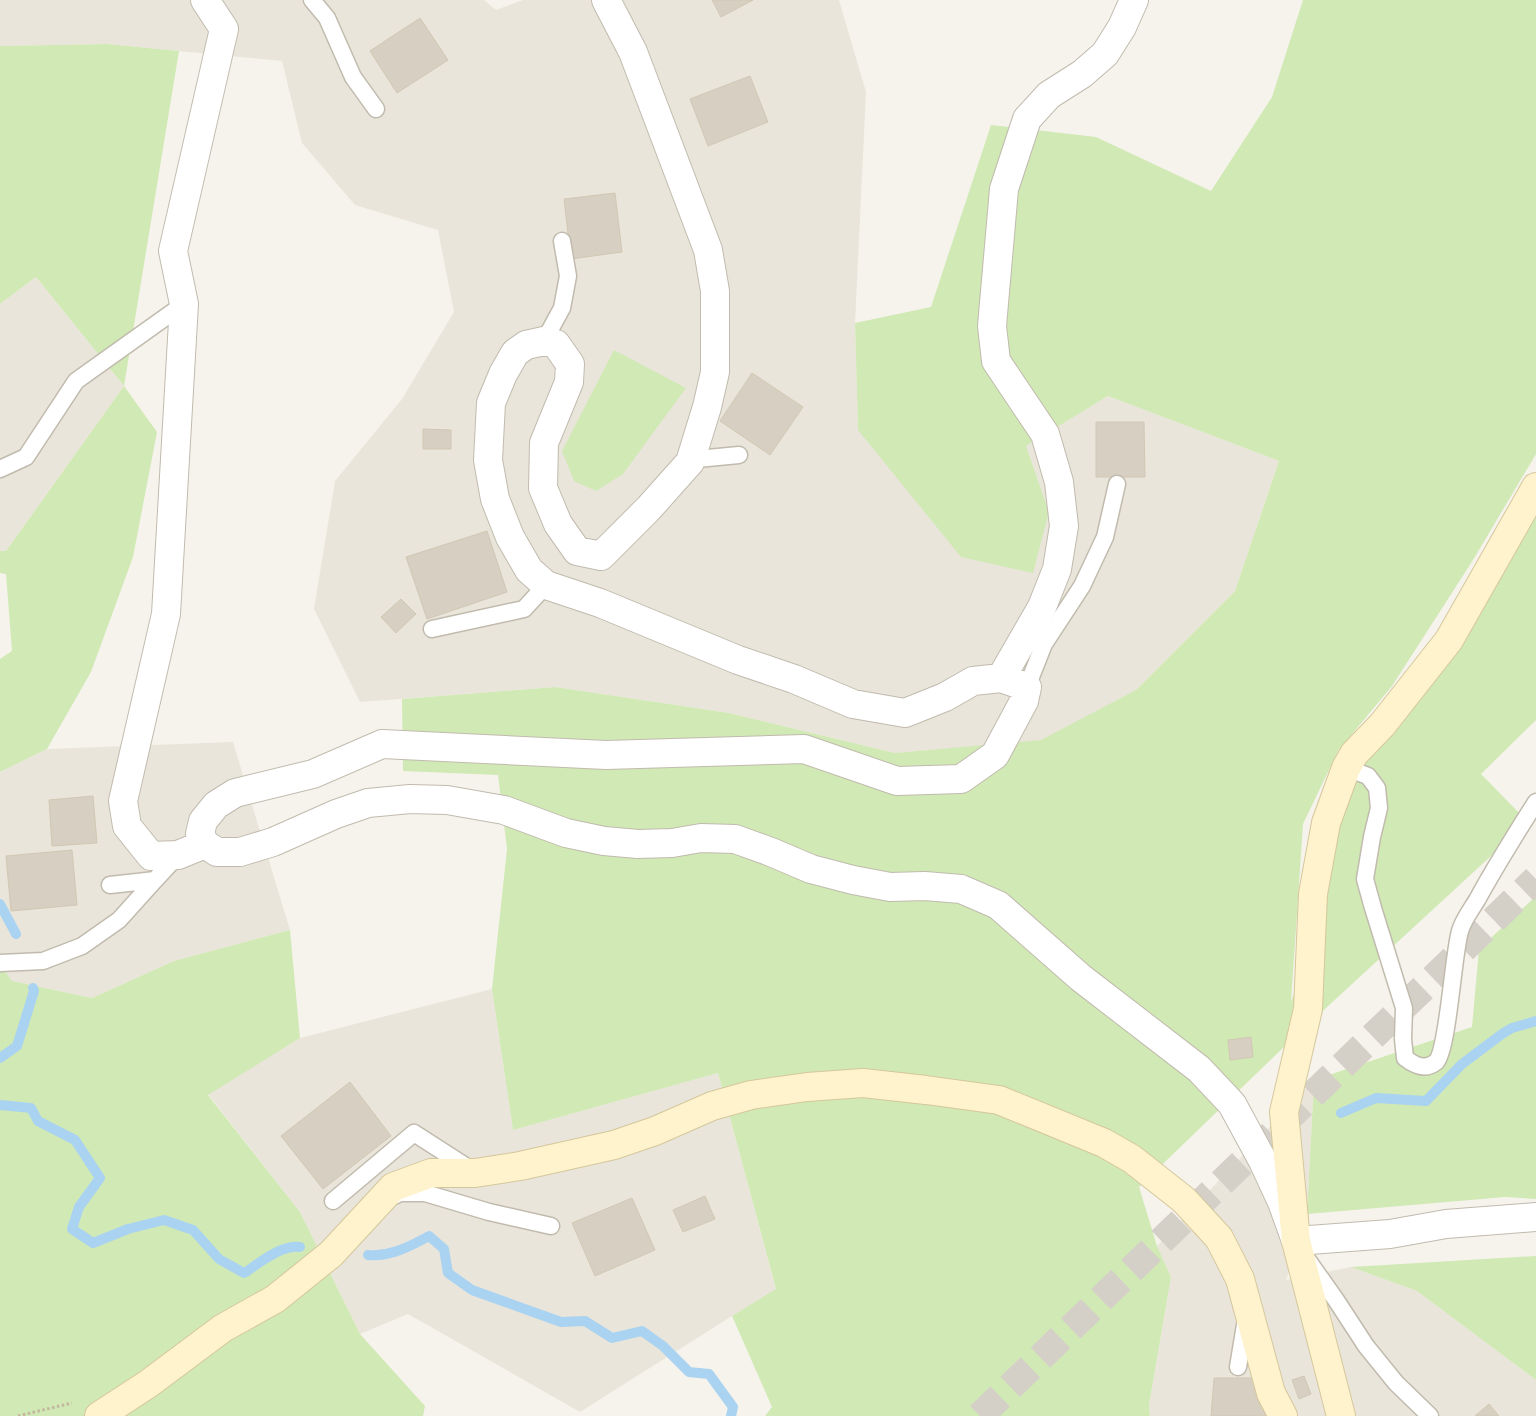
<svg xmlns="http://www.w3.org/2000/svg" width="1536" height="1416" viewBox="0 0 1536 1416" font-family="'Fira Sans Condensed',sans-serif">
<rect width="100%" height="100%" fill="#f6f3ec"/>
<path fill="#e9e5da" d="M0,0H484L496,10L523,0H839L866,92L855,323L858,430L1032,573L1049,512L1026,446L1108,396L1279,461L1235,591L1136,690L1041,741L895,753L729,713L555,687L360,702L314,609L335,481L402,399L454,312L438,230L355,205L302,143L282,61L107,44L0,46Z
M36,277L124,386L6,551H0V304Z
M233,742L290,930L174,961L92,998L12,981L0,964V772L47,749Z
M492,989L513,1130L718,1073L776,1290L732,1316L580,1412L408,1314L360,1334L300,1212L208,1094L300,1038Z
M1314,1080L1307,1214L1286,1280L1351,1267L1417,1291L1536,1380V1416H1150L1149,1405L1171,1277L1157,1246Z"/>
<path fill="#d1e9b5" d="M1303,0H1536V454L1473,560L1392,686L1338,751L1303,824L1291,1002L1297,985L1336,794L1536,508V720L1481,774L1528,822L1288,1043L1139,1187L1157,1246L1171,1277L1149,1405L1150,1416H765L772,1407L732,1316L776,1289L718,1073L513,1130L492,989L507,849L498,775L403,771L402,699L555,687L729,713L895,753L1041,740L1136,690L1235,591L1279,461L1108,396L1026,446L1049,512L1033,573L961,557L858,430L855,323L931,307L991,125L1096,137L1211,191L1272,97Z
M107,44L179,51L124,386L157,432L133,557L91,672L47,749L0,772V659L12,651L6,574L0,573V551H6L124,386L36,277L0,304V46Z
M614,350L686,388L623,474L596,491L574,481L562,451Z
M1536,896V1199L1505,1197L1307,1214L1314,1080L1472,1027L1479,949Z
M290,930L300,1038L208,1095L300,1212L360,1334L425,1406L423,1416H0V964L12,981L92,998L174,961Z
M1536,1256V1380L1417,1291L1351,1267Z"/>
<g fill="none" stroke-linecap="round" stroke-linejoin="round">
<path stroke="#aad3f1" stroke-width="10" d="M0,904L16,934
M0,1058L17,1046L34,991L33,988
M0,1105L31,1108L38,1121L75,1140L100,1178L79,1207L72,1229L93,1243L128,1229L164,1220L193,1230L219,1259L244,1273C260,1263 280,1245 300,1247
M1341,1113L1376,1098L1426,1101L1462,1064L1502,1034L1512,1028L1536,1021
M368,1255C390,1257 411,1246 429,1236L444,1249L448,1273L472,1290L561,1322L585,1321L612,1338L642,1331L663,1346L689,1372L709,1374L733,1407L731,1416"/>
</g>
<path fill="#d7cfc1" stroke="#d2c7b4" d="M712,0H753L721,17Z
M420,18L448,60L397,93L370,51Z
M750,76L768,122L708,146L690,99Z
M615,193L622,252L571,259L564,199Z
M752,373L803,407L770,455L720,421Z
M1096,422H1144L1145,477H1096Z
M423,429L451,430V449H423Z
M487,531L507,592L427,619L406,557Z
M401,599L416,614L396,633L381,617Z
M93,796L97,843L52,846L49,800Z
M72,850L77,905L11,911L6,856Z
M1251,1037L1253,1057L1230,1060L1228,1040Z
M350,1082L391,1136L323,1189L281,1136Z
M705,1196L715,1219L683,1232L673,1210Z
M632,1198L655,1250L595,1276L572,1223Z
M1304,1376L1311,1394L1299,1399L1292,1380Z
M1214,1378H1253L1266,1416H1211Z
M1489,1404L1499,1416H1475Z"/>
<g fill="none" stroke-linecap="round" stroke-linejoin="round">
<path stroke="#d4d0c8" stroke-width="28" stroke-dasharray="28 14" stroke-linecap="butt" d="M980,1416L1536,879"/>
<defs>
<path id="lane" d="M312,0L327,18L353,77L376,109
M544,341L562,308L568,276L562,241
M690,462L697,459L739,455
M0,469L26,457L76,381L184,304
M432,629L524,609L546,585
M1027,687L1044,644L1082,586L1105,537L1117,484
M1346,768L1368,776L1377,788L1379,808L1372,837L1365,879L1373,908L1404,1008L1403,1039L1405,1058C1414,1065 1425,1071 1436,1062C1448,1050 1453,955 1460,931C1463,920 1471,910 1477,900C1495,867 1515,835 1536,802
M110,885L155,880L178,855
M0,963L43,961L82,946L119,920L155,880
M396,1195L399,1193H425L489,1212L551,1226
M333,1201L414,1133L473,1171
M1307,1259L1336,1300L1366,1346L1396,1383L1430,1416
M1238,1367L1246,1319"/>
<path id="street" d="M606,0L633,52L708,250L715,291V372L707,407L690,462L649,508L601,556L577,551L558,524L543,488L544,443L569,382L570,364L556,344L544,341L526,345L515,353L503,374L491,403L488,460L495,499L510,537L529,570L546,585L600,603L738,660L794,679L853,704L905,713L945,697L973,681L1001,678L1027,687L1024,701L995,755L961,779L897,781L804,749L606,755L382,744L313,774L235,793L216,805L203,821L200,834L205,844L217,852H240L273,842L336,814L368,803L410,799L447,800L504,810L566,833L604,841L638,844L672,843L701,838L735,839L771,852L811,869L853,880L890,887L925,886L961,889L998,905L1081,978L1199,1069L1232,1104L1263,1161L1282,1202L1296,1241L1390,1234L1446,1224L1536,1217
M1001,678L1042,607L1057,569L1064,526L1059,482L1045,434L996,361L992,326L1004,189L1027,119L1049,95L1082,74L1105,54L1122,27L1134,0
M205,844L178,855L151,856L127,826L123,801L166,614L184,304L173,251L224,29L205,0"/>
<path id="secondary" d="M99,1416L148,1384L223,1328L275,1299L331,1254L393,1187L431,1173H475L520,1166L614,1145L655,1131L712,1106L751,1095L807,1087L863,1083L926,1090L999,1100L1104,1143L1132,1159L1184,1200L1219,1238L1240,1279L1271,1393L1283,1416
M1341,1416L1296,1241L1284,1112L1308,1009L1313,894L1326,823L1346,768L1354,754L1382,725L1449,640L1536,487"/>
</defs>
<use href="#lane" stroke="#c1bbae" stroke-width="19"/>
<use href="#street" stroke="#c1bbae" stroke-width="30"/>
<use href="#secondary" stroke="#d5c79c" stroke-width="30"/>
<path stroke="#c3b79f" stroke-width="3" stroke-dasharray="2.5 2.5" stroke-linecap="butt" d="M18,1416L72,1403"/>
<use href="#lane" stroke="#fff" stroke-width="16"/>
<use href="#street" stroke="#fff" stroke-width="28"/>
<use href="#secondary" stroke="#fef3cd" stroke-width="28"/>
</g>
</svg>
